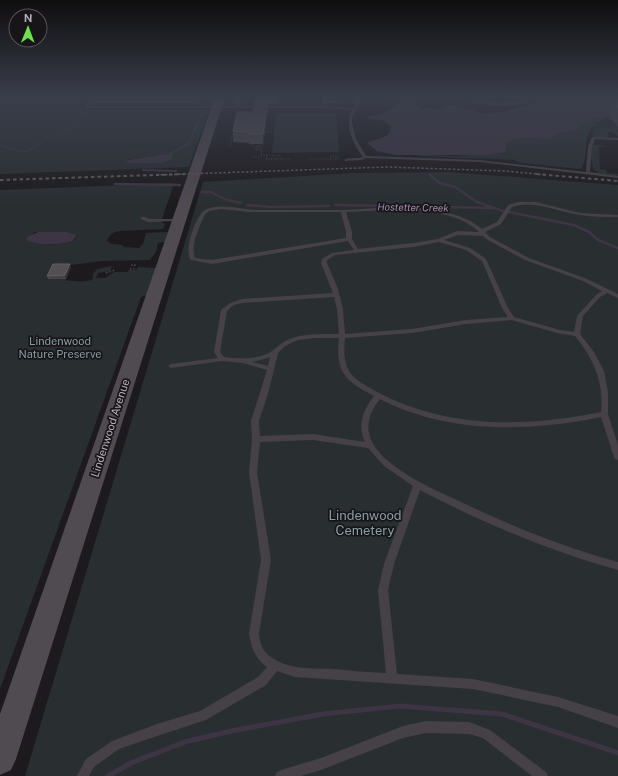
<svg xmlns="http://www.w3.org/2000/svg" width="618" height="776" viewBox="0 0 618 776" font-family="'Public Sans',sans-serif">
<rect width="100%" height="100%" fill="#1c1a1c"/>
<path fill="#292f31" fill-rule="evenodd" d="M0,97H87L77,109L209,110L189,167L0,174ZM170,154L167,162H126L127,160L158,155Z
M276,113H336L339,152L272,153Z
M614,115C608,118 600,121 595,125C582,135 589,154 582,168L580,169L521,163L514,160L418,156L420,155L457,156L501,153L506,149V144C517,134 538,140 552,139L557,134L579,129V124L589,118Z
M618,127V130H616L618,132V136L612,132H607L609,136L604,138L594,137L592,135L596,128Z
M592,145H605L604,147L599,146L600,169L606,170L607,173L618,174V176L599,173L593,169L591,157Z
M448,172L618,185V776H25L203,182L353,173Z
M174,183L161,222L165,224L163,229L120,231C114,232 109,234 107,241L112,244L122,245L124,247L139,248L143,244L146,233L168,232L165,242L158,243L156,252L150,260L101,261L64,266L48,279H66L65,280C74,281 86,283 93,279V274L97,269L112,266L110,271L98,273L96,278H105L114,272H128L129,270H136L138,267L156,268L147,295L141,297L0,689V190ZM35,232H67L77,235L75,240C63,246 38,246 27,239Z"/>
<path fill="#3d3544" d="M547,97H618V111C607,119 593,116 582,124L581,127L579,129L557,134L552,139C538,140 517,134 506,144L505,152L487,155H395L377,151L367,143C375,138 390,140 391,127L383,120L369,119L367,117L385,113L404,99L412,100L417,106L421,108L440,109L447,105H454L485,114L503,112L550,99Z
M170,154L172,155V159C167,165 131,164 123,161L158,155Z
M38,232H67L77,235L73,241C60,245 39,246 27,240V237Z"/>
<g fill="none" stroke-linecap="round" stroke-linejoin="round">
<path stroke="#3d3544" stroke-width="2" d="M205,105L209,97
M170,154L188,144L203,112
M143,170L176,171"/>
<path stroke="#3d3544" stroke-width="2.5" d="M430,175L438,182L455,187L477,202L503,211
M115,184L180,185
M202,192H211L227,200L241,203
M247,205L270,207L329,206
M335,205L492,208
M509,212L574,225L589,232L598,240L618,248"/>
<path stroke="#3d3544" stroke-width="5" d="M108,776L133,762L185,742L231,731L323,714L400,706L502,714L618,753"/>
<path stroke="#4c464d" stroke-width="1" stroke-dasharray="1 1.5" stroke-linecap="butt" d="M286,97H292
M449,97L453,99
M277,98L286,97
M372,99L374,106
M597,126H618
M592,131L596,126L611,119
M263,132H274
M252,144V147
M0,145L19,151H26L32,149L46,138L75,127L83,112
M257,146L256,149H258L259,145L260,148H262V142
M230,147L233,132
M261,155H267L266,159
M267,155L280,156L281,159
M253,157H261L262,150H255V146
M266,159H278
M266,159H291
M310,159H339
M330,159L331,156H337V159"/>
<path stroke="#4c464d" stroke-width="1.5" stroke-dasharray="1.5 2" stroke-linecap="butt" d="M130,269H134L135,265H131
M106,273L115,270"/>
<path fill="#464146" fill-rule="evenodd" d="M92,97H96L93,101H194L197,100L198,97H202L199,102L194,103H91L89,106H323V98H299L297,97H339L327,98V101H339L341,102L339,103H327V106L353,108L355,106L356,97H360L359,106L352,117V123L356,139L366,156L480,160L586,172L588,147L592,137L618,138V140L595,139L592,147L590,172L618,176V178L480,162L366,158L361,160L345,161L344,160C349,157 357,159 363,157C353,144 344,125 352,110L325,108H85Z
M236,97H240L239,103H245L246,105H236Z
M461,97H466L479,101L502,103L523,102L531,100L536,97H540C524,110 479,107 461,97Z
M518,202H536L580,213L618,215V217C605,217 593,217 580,215C557,212 536,200 512,207L501,224L485,232L490,237L529,258L587,279L618,294V298L607,293L600,297L583,316L580,334L594,352L604,371L608,392V414L618,445V460L615,459L614,457L601,417C527,432 448,434 380,399C369,412 364,428 373,444C387,468 432,489 457,500C509,525 562,547 618,562V570C549,551 483,523 420,490L394,564L388,590L397,674L473,679L558,697L618,716V728L558,707L473,689L295,677L277,671L266,685L206,720L157,736L119,749L94,767L89,776H77L86,759L112,741L157,724L200,711L258,677L267,667C255,659 251,647 249,633L261,560L249,472L252,439L251,421L267,370L243,363L222,361L171,368L168,366L171,364L218,358L214,352L221,310L230,303L242,299L333,293L321,263L322,259L332,253L354,250L348,241L212,264L191,260C190,259 189,256 189,255C186,244 197,212 207,209C223,203 242,210 258,210C287,210 315,210 344,210C374,209 405,204 435,210C452,213 469,218 482,229L497,222L508,205ZM221,209L249,212H341L346,232V238L212,260L195,258C190,244 200,226 205,214L209,211ZM408,209C432,212 461,214 479,232L457,231L438,239L413,243L358,249L352,239V232L346,212ZM458,235L483,236L486,239L525,260L583,281L602,291L596,295L577,316L574,332L560,330L514,317L508,308L486,259L470,248L444,240ZM439,242L466,250L482,261L502,308L508,317L466,320L412,329L345,334L343,309L338,289L327,263V260L335,255L413,247ZM334,297L337,309L339,334C322,334 303,333 287,340C281,343 277,347 272,351C259,360 239,359 224,357L220,352L227,311L234,305L242,303ZM512,320L557,333L575,336C594,360 604,381 601,412C528,427 451,429 383,395C353,379 341,374 345,338L412,333L466,324ZM315,338H339C335,372 345,381 374,396C363,410 357,425 365,442L313,434L260,436L259,421L268,394L278,353L284,347L291,343L298,340ZM270,357L268,366L252,362L268,358ZM313,440L368,448L384,466L413,486L384,564L378,590L386,673C369,672 351,671 334,669C313,668 288,670 271,657C262,651 260,643 259,633L271,560L257,472L260,442Z
M141,217H145L149,219H178L180,220L178,221L148,222L141,219Z
M426,721L469,722L490,730L546,772L548,776H532L483,738L469,734L426,733L403,738L321,770L301,776H275L277,772L281,770L321,758L403,726Z"/>
<path fill="#504a51" fill-rule="evenodd" d="M215,97H225L16,759L11,770L0,775V714Z"/>
<path stroke="#5f5860" stroke-width="1.5" stroke-dasharray="2.5 2" stroke-linecap="butt" d="M156,175L387,167L505,171L547,175"/>
<path stroke="#5f5860" stroke-width="2" stroke-dasharray="3.5 3" stroke-linecap="butt" d="M536,174L618,181
M0,180L186,174"/>
</g>
<path fill="#474347" d="M256,97H279L278,104H268V110L263,144H249V143L233,142V131L253,112L256,100Z
M613,103H618V127L609,117Z
M71,268L66,279H48L47,276Z"/>
<path fill="#302e30" d="M268,100V110L263,144V134Z
M70,264L71,268L66,279L65,275Z"/>
<path fill="#534f53" stroke="#635e63" d="M255,100H268L263,134H248L249,132L233,131L237,112H253Z
M613,103H618V108Z
M53,264H70L65,275L47,276Z"/>
<linearGradient id="sky" x2="0" y2="1"><stop stop-color="#0f0e0f"/><stop offset="0.47" stop-color="#3a3e4b"/><stop offset="1" stop-color="#3a3e4b" stop-opacity="0"/></linearGradient>
<rect width="618" height="206" fill="url(#sky)"/>
<g text-anchor="middle" dominant-baseline="central" stroke-width="3.5" stroke-linejoin="round" paint-order="stroke">
<g font-size="10" font-style="italic" fill="#a18ab1" stroke="#171517">
<text transform="translate(413 207) rotate(1)">Hostetter Creek</text>
</g>
<g font-size="11" fill="#889ea3" stroke="#171517">
<text x="60" y="341">Lindenwood<tspan x="60" dy="13">Nature Preserve</tspan></text>
</g>
<g font-size="11" fill="#b8aeba" stroke="#171517">
<text transform="translate(110 428) rotate(-72)">Lindenwood Avenue</text>
</g>
<g font-size="13" fill="#889ea3" stroke="#171517">
<text x="365" y="515">Lindenwood<tspan x="365" dy="15">Cemetery</tspan></text>
</g>
</g>
<g transform="translate(28 28) rotate(1)"><circle r="19" fill="#171517" stroke="#575258"/>
<path d="M0-3L7 15L0 10L-7 15Z" fill="#6ee04f"/>
<text y="-6" font-size="11" font-weight="bold" text-anchor="middle" fill="#b8aeba">N</text>
</g>
</svg>
